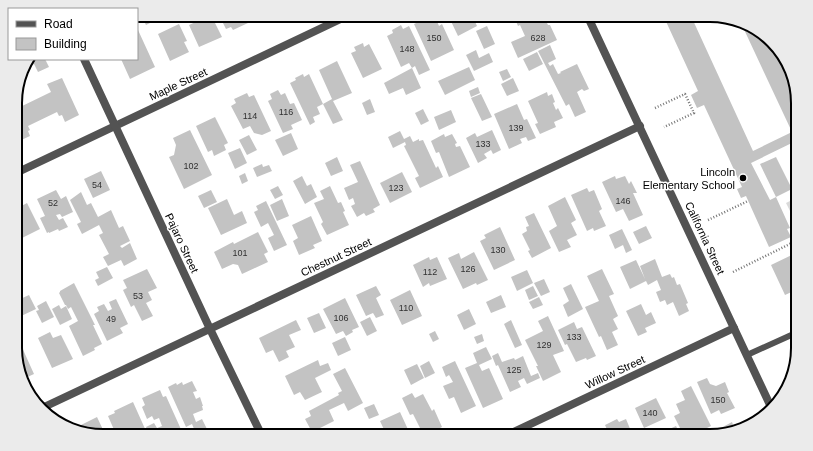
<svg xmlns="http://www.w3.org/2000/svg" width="813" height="451" viewBox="0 0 813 451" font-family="Helvetica,sans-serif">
<rect width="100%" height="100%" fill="#fff"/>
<path fill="#dadada" d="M798,197V224L796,223L786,203Z"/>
<path fill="#c3c3c3" d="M141,15H158L160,18L146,25Z
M211,15L222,37L199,47L189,25Z
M219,15H244L248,23L233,30L231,27L226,29Z
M448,15H472L477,26L458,36Z
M525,15H540L543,22L546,21L548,25H550L557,40L518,58L511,42L525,36L520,25L518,26L515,19Z
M663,15H694L691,16L753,151L792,132L741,23L754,27L782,53L798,97V140L751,163L770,200L776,197L790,228L787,229L791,237L769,247L746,196L741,198L737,189L742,187L704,105L697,108L691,95L698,91Z
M429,17L431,21L436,19L439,26L442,24L454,50L431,61L414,24Z
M179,24L187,41L184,42L189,52L170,61L158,34Z
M401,25L403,29L409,26L430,70L419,75L415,66L412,68L409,63L401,67L387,36L393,33L392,30Z
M487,26L495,44L484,49L476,31Z
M138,30L155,67L130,79L121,59H137V31Z
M363,43L364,47L369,44L382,69L363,78L351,53L356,51L354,47Z
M550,45L556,59L548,63L550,66L553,64L558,74L561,73L560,72L577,64L589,89L584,91L582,89L577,92L586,112L575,117L569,104L566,106L538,51Z
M476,50L479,58L489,53L493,62L474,71L466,55Z
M537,52L543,64L529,71L523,59Z
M28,59H45L49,67L38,72L34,64L23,70L24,64Z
M337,61L352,93L333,101L343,120L333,124L323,104L332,99L319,70Z
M469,67L475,80L445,95L438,81Z
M412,68L421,88L406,95L403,88L389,94L384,83Z
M507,69L511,77L503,81L499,72Z
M303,74L304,77L309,74L323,104L317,107L320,114L313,117L315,122L310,125L290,83L296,80L295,78Z
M62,78L79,115L65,122L62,115L59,116L57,112L28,126L30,130L28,131L30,136L17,142L16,139V109L51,92L47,84Z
M513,78L519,91L507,96L501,84Z
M478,87L480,93L471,97L469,91Z
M278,90L281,95L285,93L290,104L294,103L302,120L291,125L293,129L283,133L268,101L272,99L270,94Z
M547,92L548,96L552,94L555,102L553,103L556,110L558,108L563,118L554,122L556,127L540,134L535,124L538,123L528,101Z
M247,93L249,97L254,95L271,131L262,135L254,133L250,126L243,129L231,106L236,103L234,99Z
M481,94L492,117L482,121L471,98Z
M370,99L375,112L367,115L362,103Z
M517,104L524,120L527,119L536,138L528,141L526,137L520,139L522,143L509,149L494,114Z
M423,109L429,121L421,125L415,113Z
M451,110L456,122L439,130L434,117Z
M215,117L228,143L224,145L226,150L214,156L212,150L208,152L196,126Z
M190,130L212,175L184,189L169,157L174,155L176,145L173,138Z
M492,130L501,150L493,154L491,150L484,154L487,158L478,163L466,138L475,133L477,137Z
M400,131L404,139L410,136L413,142L419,139V141L423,140L436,168L438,166L443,177L420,188L415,178L419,176L404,146L406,145L405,142L393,148L388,137Z
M291,133L298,149L283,156L275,140Z
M444,134L445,137L452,134L457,143L455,144L456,147L460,146L470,167L449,177L439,152L436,153L431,141Z
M249,135L257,150L247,155L239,140Z
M240,148L247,163L235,169L228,153Z
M337,157L343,171L331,176L325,163Z
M776,157L792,189L776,197L760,164Z
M360,161L380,205L373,209L375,212L366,216L364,213L357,217L351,206L355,204L353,198L349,200L344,188L358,182L350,165Z
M262,164L263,167L269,165L272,171L257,177L253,168Z
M101,171L110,190L93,198L84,179Z
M402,172L412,192L390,203L380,183Z
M245,173L248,181L242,184L239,176Z
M302,176L307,186L311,184L317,197L305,204L293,181Z
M615,176L616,179L625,176L629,184L631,181L637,193H633L643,215L629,221L623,209L616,212L602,182Z
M278,186L283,195L275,199L270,190Z
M330,186L338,203L341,202L345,211L343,212L349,225L327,235L321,224L323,222L314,203L324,199L320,191Z
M587,188L589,192L594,190L602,209L599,211L606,226L594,231L593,228L587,231L571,195Z
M56,190L61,199L66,196L73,212L62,217L60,214L56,215L59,220L63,218L68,227L59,231L58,229L49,233V232L47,233L40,218L45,216L37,199Z
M211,190L217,202L204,208L198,196Z
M81,192L87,205L91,203L98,217L111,210L119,228L123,226L130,241L120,246L122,248L130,243L137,259L124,266L121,260L108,266L103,257L109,254L99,235L103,233L99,225L82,234L77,224L81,222L70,200Z
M565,197L576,220L571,223L577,235L567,240L571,247L559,252L549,231L557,226L548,206Z
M227,199L234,215L242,211L247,223L221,235L208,208Z
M282,199L289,216L277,221L270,205Z
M266,201L287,245L274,251L268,238L274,235L268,223L261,227L254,212L258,210L256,206Z
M27,203L40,229L20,239L22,243L16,246V209Z
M534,213L551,248L532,258L528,251L530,250L522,234L527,231L526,227L529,226L525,217Z
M311,216L322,241L313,245L315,248L299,255L293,241L298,238L292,225Z
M646,226L652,238L639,244L633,232Z
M500,227L515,260L494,270L480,241L486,238L484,235Z
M622,229L632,250L626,253L623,245L615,249L609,235Z
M258,232L268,252L264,254L268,262L242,274L238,265L233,264L222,269L214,252L233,242L234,244Z
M474,252L488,280L477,285L476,283L463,289L448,258L459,253L461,259Z
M798,252V289L785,295L771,265Z
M429,257L430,260L437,257L447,279L430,286L429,283L423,287L413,265Z
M655,259L662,277L670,274L672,278L674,277L677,285L680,284L688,303L686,304L689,311L679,316L673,302L667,305L665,300L660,302L656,292L661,290L657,280L648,285L646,281L630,289L620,267L636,260L645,279L640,266Z
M107,267L113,278L98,286L95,280L99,278L96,272Z
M147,269L157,288L148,292L152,300L146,303L153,316L142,321L134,305L131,307L123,290L127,288L123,280Z
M602,269L614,294L609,296L618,316L613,319L618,329L612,332L618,345L607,350L601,336L599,337L585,307L599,301L587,276Z
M527,270L533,283L517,291L511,277Z
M544,279L550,292L541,296L534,283Z
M74,283L95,325H93L102,344L94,348L95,350L83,356L69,326L78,321L71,307L68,309L66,305H65L59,293L60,292V291Z
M571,284L583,309L568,317L563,305L569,301L563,288Z
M376,286L381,295L376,298L384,315L376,318L373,313L366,316L356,295Z
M533,286L538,296L529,300L525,290Z
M410,290L422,316L402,325L390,300Z
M29,295L36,309L19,317L16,310V301Z
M501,295L506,307L491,313L486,302Z
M539,297L543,305L533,309L529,302Z
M345,298L359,327L352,330L353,332L346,336L343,331L336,334L323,309Z
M116,299L128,324L120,328L123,333L107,341L94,314L99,311L97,307L104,304L108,311L112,309L109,302Z
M46,301L54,317L42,323L36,311L39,310L37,306Z
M641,304L646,315L651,312L656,323L645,328L647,332L638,336L626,311Z
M59,305L61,309L66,306L72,319L60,325L52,309Z
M469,309L476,324L464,330L457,315Z
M319,313L326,328L314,333L307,318Z
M16,314L22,327L16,330Z
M548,316L564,351L553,355L561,372L543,381L536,366H538L525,340L543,331L538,321Z
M370,317L377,331L367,336L360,322Z
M296,320L301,330L289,335L295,347L286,351L289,357L279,362L273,350L266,353L259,338Z
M511,320L522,345L515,348L504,324Z
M574,322L577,329L582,327L596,356L587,360L586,358L576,362L567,344L565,345L558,330Z
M435,331L439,339L433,342L429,334Z
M50,332L53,338L61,335L73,359L52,368L38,338Z
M482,334L484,341L477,344L474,337Z
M345,337L351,350L338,356L332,343Z
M20,343L34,374L23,379L16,359V345Z
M486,347L492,359L479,365L482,371L489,368L503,399L483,408L465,368L477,363L473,353Z
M798,348V353L796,358L793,351Z
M498,353L502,362L514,358L515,360L523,356L531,376L538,373L540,378L527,384L524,378L518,381L521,387L510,392L498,365L496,366L492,356Z
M318,360L320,366L328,363L331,370L315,378L322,392L305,400L300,392L294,395L285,376Z
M429,361L435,373L425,378L420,366Z
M455,361L476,406L461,413L454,397L449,399L443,386L453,382L449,375L446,377L442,367Z
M417,364L424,378L411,385L404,370Z
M345,368L363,403L348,411L344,403L329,410L334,421L312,432L305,419L311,416L309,411L339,395L338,393L342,391L333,374Z
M707,378L710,384L716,386L725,382L729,392L727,393L735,408L721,414L719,410L711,414L697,382Z
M192,381L197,391L193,392L196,399L200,397L203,406H202L203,410L193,414L196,422L202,419L208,431L199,436H197L192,424L186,427L168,387L176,383L177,385L182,382L183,385Z
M691,386L711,426L691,436H684L674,416L680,413L676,404L685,400L681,391Z
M160,390L163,397L166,396L184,436H150L146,427L154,423L157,428L162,426L159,418L154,420L152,416L147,419L142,407L145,405L142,398Z
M412,393L415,398L423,394L432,411L434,409L442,427L430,433L429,431L423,434L413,414L410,415L402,398Z
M656,398L666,418L644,428L635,408Z
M133,402L146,431L134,436H130L129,432L125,434L123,428L115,432L108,416L115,413L114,411Z
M374,404L379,415L369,419L364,408Z
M400,412L411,436H387L380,421Z
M97,417L106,436L81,430L79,426Z
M617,419L619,422L626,419L633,436H610L605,425Z
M732,422L735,430L721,434L719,429Z
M676,426L681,436H665L663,432Z
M712,429L715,436H698Z
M594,431L596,436H588L587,435Z"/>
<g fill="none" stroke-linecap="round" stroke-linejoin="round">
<path stroke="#757575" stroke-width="2.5" stroke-dasharray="1 2" stroke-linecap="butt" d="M655,108L685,94L694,113L664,127
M708,220L748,201
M733,272L798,240"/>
<path stroke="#535353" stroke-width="6" d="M747,355L798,332"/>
<path stroke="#535353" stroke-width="8" d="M16,173L349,15
M42,408L640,126
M505,436L734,328"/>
<path stroke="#535353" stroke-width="8" d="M587,15L771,407
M84,59L210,329L262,436"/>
</g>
<circle fill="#000" stroke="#fff" stroke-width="1.5" cx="743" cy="178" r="4"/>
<g text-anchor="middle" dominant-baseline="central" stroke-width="3" stroke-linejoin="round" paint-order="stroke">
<g font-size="9" fill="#313131">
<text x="434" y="38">150</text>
<text x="538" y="38">628</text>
<text x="407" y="49">148</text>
<text x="286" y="112">116</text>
<text x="250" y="116">114</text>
<text x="516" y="128">139</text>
<text x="483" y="144">133</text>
<text x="191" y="166">102</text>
<text x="97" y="185">54</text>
<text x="396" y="188">123</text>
<text x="623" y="201">146</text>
<text x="53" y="203">52</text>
<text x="498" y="250">130</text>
<text x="240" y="253">101</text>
<text x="468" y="269">126</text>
<text x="430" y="272">112</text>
<text x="138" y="296">53</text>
<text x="406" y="308">110</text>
<text x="341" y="318">106</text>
<text x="111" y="319">49</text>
<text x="574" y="337">133</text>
<text x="544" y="345">129</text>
<text x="514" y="370">125</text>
<text x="718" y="400">150</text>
<text x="650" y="413">140</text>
</g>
<g font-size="11" fill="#000" stroke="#fff">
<text transform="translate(178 84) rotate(-25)">Maple Street</text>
<text transform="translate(705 238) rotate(65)">California Street</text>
<text transform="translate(182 243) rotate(65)">Pajaro Street</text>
<text transform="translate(336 257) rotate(-25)">Chestnut Street</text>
<text transform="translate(615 372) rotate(-25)">Willow Street</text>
</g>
<g font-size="11" fill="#000" stroke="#fff" text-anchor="end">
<text x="735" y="172">Lincoln<tspan x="735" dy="13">Elementary School</tspan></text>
</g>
</g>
<path d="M0 0H813V451H0ZM103 22H710A81 81 0 0 1 791 103V348A81 81 0 0 1 710 429H103A81 81 0 0 1 22 348V103A81 81 0 0 1 103 22Z" fill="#ebebeb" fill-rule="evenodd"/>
<path fill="none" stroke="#000" stroke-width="2" d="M103 22H710A81 81 0 0 1 791 103V348A81 81 0 0 1 710 429H103A81 81 0 0 1 22 348V103A81 81 0 0 1 103 22Z"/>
<rect x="8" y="8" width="130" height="52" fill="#ffffff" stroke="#999999"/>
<rect x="16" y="21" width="20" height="6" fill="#535353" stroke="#999999"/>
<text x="44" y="28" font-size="12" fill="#000000">Road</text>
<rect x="16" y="38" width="20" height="12" fill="#c3c3c3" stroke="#999999"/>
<text x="44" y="48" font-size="12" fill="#000000">Building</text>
</svg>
